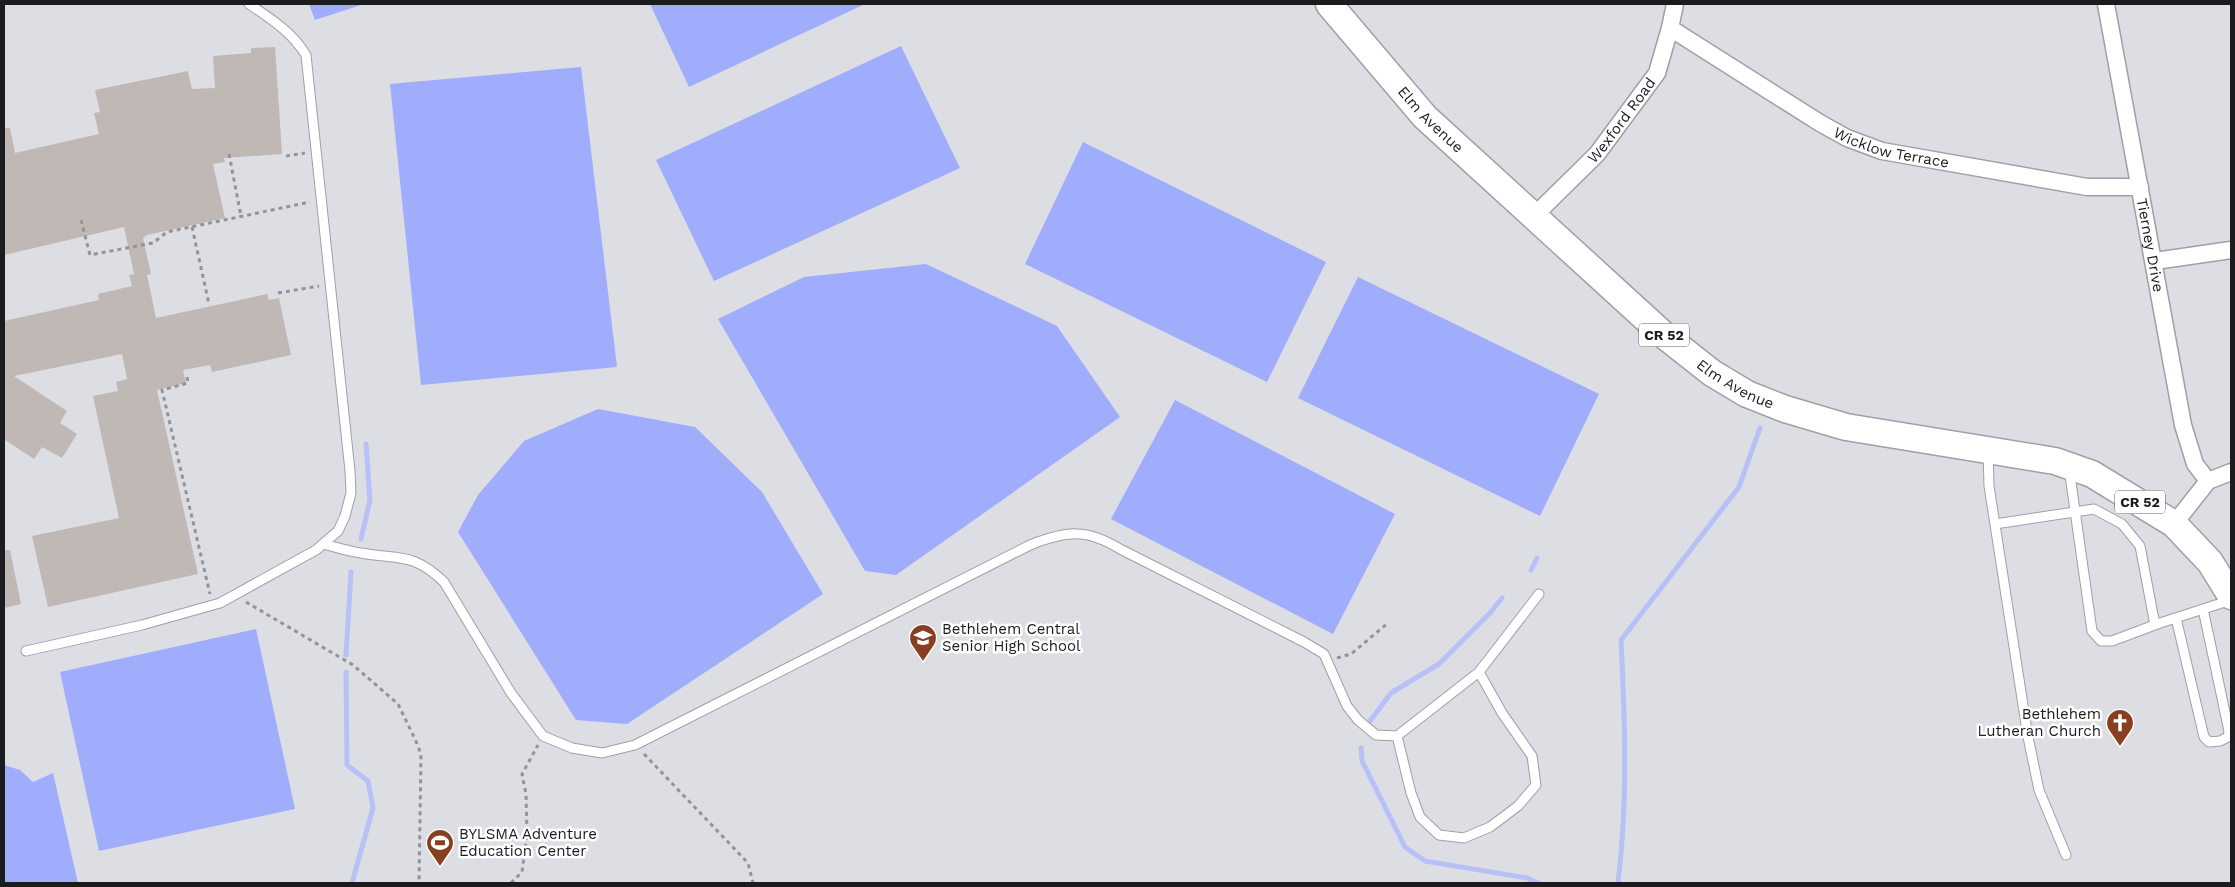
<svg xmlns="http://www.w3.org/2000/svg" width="2235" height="887" viewBox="0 0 2235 887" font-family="'Work Sans',sans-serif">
<rect width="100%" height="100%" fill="#dcdee4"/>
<path fill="#a0acfc" d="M309,4H364L315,20Z
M650,4H865L689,87Z
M901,46L960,168L714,281L656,160Z
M581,67L617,367L421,385L390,84Z
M1083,142L1326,262L1267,382L1025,264Z
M926,264L1057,326L1120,417L896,575L865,571L718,319L804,277Z
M1358,277L1599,394L1540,516L1298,398Z
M1175,400L1395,514L1333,634L1111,519Z
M598,409L695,427L762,492L823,594L627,724L576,720L458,532L478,495L524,441Z
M256,629L295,809L99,851L60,672Z
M4,765L20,770L33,782L53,773L78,883H4Z"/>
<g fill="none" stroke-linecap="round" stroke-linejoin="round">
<path stroke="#b7c1f7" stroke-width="5" d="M361,539L370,500L366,444
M1531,570L1537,558
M346,655L351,572
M346,672L347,765L368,781L373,808L352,883
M1370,721L1391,693L1439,664L1490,613L1502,598
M1361,748L1362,761L1405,847L1425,861L1527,878L1538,883
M1618,883C1628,802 1625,722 1621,640L1739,487L1760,428"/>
</g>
<path fill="#bfb8b5" d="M275,47L282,154L224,158L225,162L213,164L225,218L147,235L143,238L151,274L147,275L156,318L267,294L269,300L279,298L291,355L212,372L210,365L183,370L186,383L157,390L198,574L48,607L32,536L119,518L93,396L118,391L116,382L127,379L122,354L14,376L67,411L60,423L77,434L62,458L42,447L34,459L5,440L4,432V321L99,300L98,294L132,286L129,275L134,274L124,227L4,255V128H10L15,153L99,134L94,113L100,112L95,90L188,71L192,89L215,88L213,56L251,53V48Z
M4,550H10L21,604L4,608Z"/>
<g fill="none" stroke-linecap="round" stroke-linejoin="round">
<defs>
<path id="service" d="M1988,451L1989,486L2028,737L2039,790L2066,855
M2069,468L2092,631L2101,641H2112L2160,623L2231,600
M1995,524L2094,509L2122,524L2140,546L2155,625
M323,544C335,547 348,551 361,553C399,560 413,552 444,582L511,693L543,736L572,748L602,753L635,745L1030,545C1066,531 1086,528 1120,549L1304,642L1324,654L1347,706L1358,720L1376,735L1397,736
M2176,618L2204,737L2209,742L2220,741L2228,737L2229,731L2203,609
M26,651L142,625L220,603L316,550L338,531L345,516L351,493L350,471L306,55C292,32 271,19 249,4
M1479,672L1397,736L1411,793L1420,817L1439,835L1464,838L1490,827L1518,806L1536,785L1532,756L1502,713L1479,672L1539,594"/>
<g id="minor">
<path id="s1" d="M2106,4L2183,425L2195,464L2208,481"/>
<path id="s2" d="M1670,28L1820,123L1847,138L1882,151L2087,187H2140"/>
<path id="s3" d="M1534,216L1597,154L1657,73L1670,28L1675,4"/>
<path d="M2155,261L2231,250"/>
<path d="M2174,524L2208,481L2231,472"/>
</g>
<g id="primary">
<path id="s4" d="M1329,4L1425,117L1665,336L1712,373L1747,394L1785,409L1846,427L2055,461L2092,474L2174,524L2210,562L2231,596"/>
</g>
</defs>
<use href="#service" stroke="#9fa0a6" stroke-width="11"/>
<use href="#minor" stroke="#9fa0a6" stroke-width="19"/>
<use href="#primary" stroke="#9fa0a6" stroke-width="29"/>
<path stroke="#939499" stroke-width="3" stroke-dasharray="4 4" stroke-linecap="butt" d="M229,154L241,216
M286,156L305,153
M81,220L90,255L153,243L167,232L310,202
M192,227L209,304
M278,293L319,286
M187,377L188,383L162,390L210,594
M246,602L353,665L398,704L415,739L421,754L419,883
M1337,658L1351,654L1388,623
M644,754L748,863L753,883
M511,883L522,872L527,835L526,794L522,774L538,745"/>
<use href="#service" stroke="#fff" stroke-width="9"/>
<use href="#minor" stroke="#fff" stroke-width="16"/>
<use href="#primary" stroke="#fff" stroke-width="26"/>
</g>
<defs>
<symbol id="school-pin" viewBox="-11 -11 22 30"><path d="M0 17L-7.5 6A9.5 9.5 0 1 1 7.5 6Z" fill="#873f20" stroke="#fff"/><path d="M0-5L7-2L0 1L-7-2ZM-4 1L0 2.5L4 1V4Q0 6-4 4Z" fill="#fff"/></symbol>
<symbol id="church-pin" viewBox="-11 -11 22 30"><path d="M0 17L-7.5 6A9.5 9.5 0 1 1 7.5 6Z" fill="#873f20" stroke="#fff"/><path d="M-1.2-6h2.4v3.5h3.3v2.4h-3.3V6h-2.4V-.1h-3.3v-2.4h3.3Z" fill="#fff"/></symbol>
<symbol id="stadium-pin" viewBox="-11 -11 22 30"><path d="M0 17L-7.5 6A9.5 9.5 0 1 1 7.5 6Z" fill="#873f20" stroke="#fff"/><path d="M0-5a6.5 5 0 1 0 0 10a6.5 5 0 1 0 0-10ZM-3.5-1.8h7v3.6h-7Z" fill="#fff"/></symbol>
</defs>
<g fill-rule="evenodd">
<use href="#school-pin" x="907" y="622" width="32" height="43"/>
<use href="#church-pin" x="2104" y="707" width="32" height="43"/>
<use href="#stadium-pin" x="424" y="827" width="32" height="43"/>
</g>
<g text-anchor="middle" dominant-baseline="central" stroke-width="5" stroke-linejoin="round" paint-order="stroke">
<g fill="#fff" stroke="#606062" stroke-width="1">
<rect x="1639" y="323.5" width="50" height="23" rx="4"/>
<rect x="2115" y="490.5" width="50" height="23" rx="4"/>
</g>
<g font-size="14" font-weight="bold" fill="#1c1c1f">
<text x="1664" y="335">CR 52</text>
<text x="2140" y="502">CR 52</text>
</g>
<g font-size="15" fill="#1c1c1f" stroke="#fff">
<text stroke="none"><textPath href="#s4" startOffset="154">Elm Avenue</textPath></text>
<text stroke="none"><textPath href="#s3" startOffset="130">Wexford Road</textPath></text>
<text stroke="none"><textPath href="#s2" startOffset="254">Wicklow Terrace</textPath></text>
<text stroke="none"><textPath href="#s1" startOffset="245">Tierney Drive</textPath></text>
<text stroke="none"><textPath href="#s4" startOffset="559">Elm Avenue</textPath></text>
</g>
<g font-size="15" fill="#1c1c1f" stroke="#fff" text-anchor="start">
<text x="942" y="629">Bethlehem Central<tspan x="942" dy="17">Senior High School</tspan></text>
<text x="2101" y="714" text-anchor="end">Bethlehem<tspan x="2101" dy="17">Lutheran Church</tspan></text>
<text x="459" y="834">BYLSMA Adventure<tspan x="459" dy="17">Education Center</tspan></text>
</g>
</g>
<rect width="2235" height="887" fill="none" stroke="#1c1c1f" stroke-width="10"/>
</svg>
